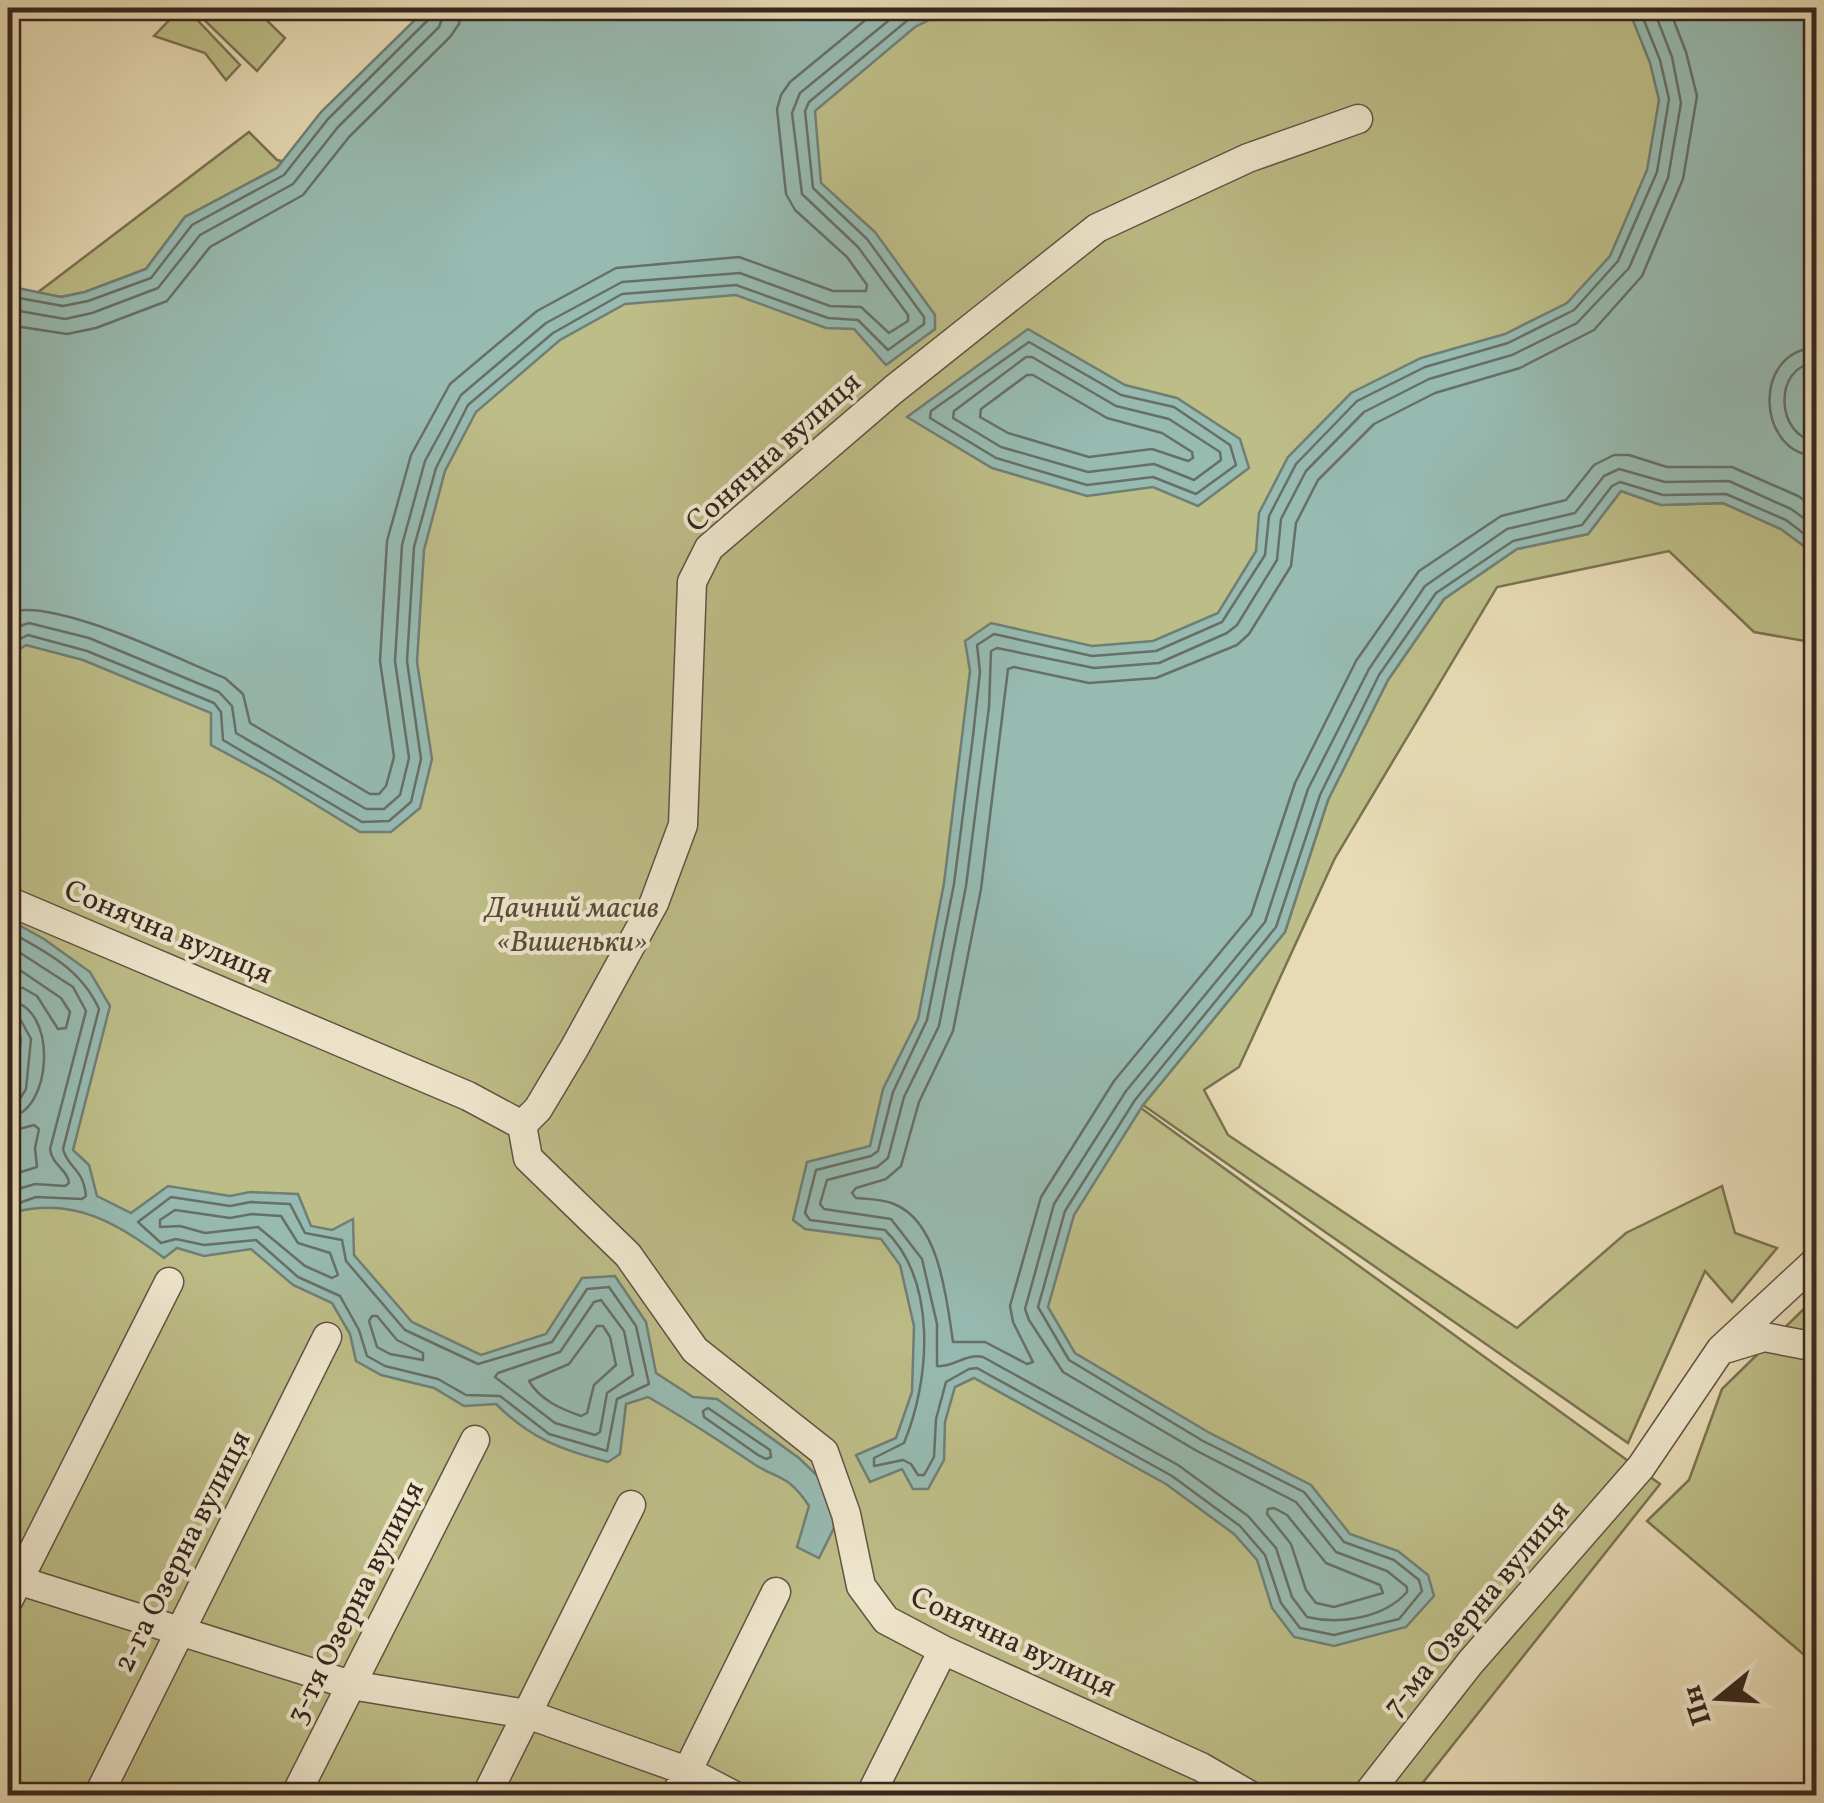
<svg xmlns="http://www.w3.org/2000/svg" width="1824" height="1803" viewBox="0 0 1824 1803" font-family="Vollkorn,serif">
<rect width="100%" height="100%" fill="#e7dab4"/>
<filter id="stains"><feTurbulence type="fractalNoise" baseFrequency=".002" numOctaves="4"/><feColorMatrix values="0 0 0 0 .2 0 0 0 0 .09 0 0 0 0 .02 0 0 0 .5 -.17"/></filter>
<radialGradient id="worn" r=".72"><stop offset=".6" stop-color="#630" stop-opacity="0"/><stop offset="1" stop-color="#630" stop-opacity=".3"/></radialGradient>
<path fill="#bdbd87" stroke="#7a7252" stroke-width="2.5" d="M181,8H186L240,65L226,80L205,53L154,36Z
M202,8H254L285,38L257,71L197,13Z
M850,8H1673L1716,180L1112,1087L1660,1484L1413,1795H8V389Z
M249,132L277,160L282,161L277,168L185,217L146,269L85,292L61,297L37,293Z
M1621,491L1661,505L1723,503L1781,529L1816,555V643L1754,632L1669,551L1497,587L1335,858L1239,1067L1204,1090L1228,1135L1517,1328L1626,1233L1722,1186L1735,1233L1777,1248L1732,1302L1705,1271L1628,1443L1143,1105L1285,932L1328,800L1388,680L1444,599L1517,549L1588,534Z
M1816,1297V1665L1647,1521L1689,1480L1722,1389Z"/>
<path fill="#97bab1" stroke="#707f76" stroke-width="2.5" d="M427,8H953L915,27L815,111L821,183L875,232L935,315V329L886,365L854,329L826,328L736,295L625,304L560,340L476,412L445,471L424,550L417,662L432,759L420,808L391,832H360L272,778L211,745V713L83,660L26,645L8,657V286L61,297L85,292L146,269L185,217L277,168L321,112Z
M1628,8H1816V382L1806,392L1816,429V555L1781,529L1723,503L1661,505L1621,491L1588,534L1517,549L1444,599L1388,680L1328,800L1285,932L1143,1105L1074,1215L1048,1307L1075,1353L1208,1432L1311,1485L1350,1534L1398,1551L1428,1575L1434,1596L1406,1627L1334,1646L1294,1637L1272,1608L1257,1560L1234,1534L1166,1484L974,1378L955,1387L945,1422L944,1460L928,1489H913L902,1469L870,1482L856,1455L896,1438L912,1392L914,1326L900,1265L881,1239L805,1229L793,1220L807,1162L870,1146L883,1089L918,1019L944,883L970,671L965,641L991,623L1092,646L1153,641L1218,613L1256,551L1259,513L1288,457L1351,393L1421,358L1505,334L1567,303L1610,256L1647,170L1659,100L1650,63Z
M1028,329L1125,385L1177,398L1240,439L1249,468L1198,506L1153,487L1087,496L992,468L907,417Z
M8,919L44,939L90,972L110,1006L73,1150L89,1165L97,1196L131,1213L168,1186L230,1196L250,1192L298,1194L311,1226L332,1230L353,1219L354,1255L412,1322L481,1355L546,1334L582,1278L615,1276L646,1322L656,1373L693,1397L717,1399L799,1458L834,1492V1528L819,1558L797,1547L809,1506C787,1472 777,1481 748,1460C715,1438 683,1417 648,1397L626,1404L620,1454L608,1462C562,1450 531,1439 496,1404L464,1406L434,1388L381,1375L356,1361L350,1334L332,1303L293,1285L251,1249L204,1256L177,1248L164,1258C119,1224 74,1197 16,1212L8,1229V1101L16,1087L21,1038L8,1018Z"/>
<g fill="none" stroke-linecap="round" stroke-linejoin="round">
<path stroke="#667068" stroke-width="2.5" d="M1639,8L1660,60L1669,99L1657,172L1618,261L1574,310L1508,343L1425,367L1357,401L1296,464L1269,516L1265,555L1222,622L1156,651L1092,656L994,634L977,645L980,672L973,736L954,884L927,1020L893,1092L878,1151L871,1156L816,1170L805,1213L810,1220L885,1230C938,1282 930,1380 904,1443L874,1458V1466L903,1460L911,1464L918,1475H924L934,1457L936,1419L946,1382L969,1369L977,1368L1172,1476L1240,1526L1265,1555L1281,1603L1300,1628L1334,1635L1399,1619L1422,1591L1419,1580L1394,1560L1344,1542L1304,1492L1203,1441L1069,1360L1038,1307L1065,1211L1135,1100L1276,927L1320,795L1379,675L1436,593L1513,541L1582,525L1612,486L1620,482L1663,495L1726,494L1786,520L1816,543
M1653,8L1672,57L1681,103L1668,178L1629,268L1577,323L1512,355L1429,379L1364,412L1306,471L1281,519L1277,560L1237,625L1227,633L1159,663L1094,668L997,648L991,651L989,707L966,886L939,1026L904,1097L888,1158L877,1167L827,1180L820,1204L824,1209L891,1219L922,1259L937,1324V1366C953,1368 965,1353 983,1357L1178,1465L1248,1516L1276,1548L1292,1597L1307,1617C1340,1625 1384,1618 1407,1592V1587L1387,1571L1336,1552L1296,1502L1197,1451L1063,1372L1029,1320L1025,1309L1054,1204L1126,1091L1265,922L1308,789L1369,669L1425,586L1507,529L1575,513L1604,476L1619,469L1665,482L1729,481L1791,509L1816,527
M1669,8L1686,52L1697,96L1683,179L1642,276L1594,330L1520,368L1435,393L1374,424L1318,480L1296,523L1291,566L1249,634L1237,645L1156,678L1089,683L1014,667L1008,669L981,889L953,1031L919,1102L901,1166L886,1179L856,1188L852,1193L856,1198C868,1199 883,1199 894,1204C940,1222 947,1302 953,1342H985L1027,1364L1033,1362L1013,1322L1010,1306L1041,1197L1114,1081L1251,915L1295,783L1356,661L1419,571L1501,516L1566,500L1594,465L1614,455H1629L1667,467H1732L1798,496L1816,508
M8,296L63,306L88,301L151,278L192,225L284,175L328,119L430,18L433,8
M8,309L65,319L92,313L158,288L200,235L293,184L338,127L439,27L446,8
M8,325L67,334L96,328L167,301L210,247L303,195L349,137L450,37L459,24L461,8
M1029,342L1121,395L1174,407L1230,445L1236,465L1196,494L1153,477L1087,485L996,458L930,418L931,411Z
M1816,348C1752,350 1756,453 1816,456
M1026,357H1032L1116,406L1169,419L1220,452L1221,460L1194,480L1154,464L1088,472L1001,447L953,418L954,411Z
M1816,363C1772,365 1776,438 1816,441
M1027,375H1033L1107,418L1162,433L1192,452L1193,458L1188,461L1152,449L1089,457L1008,433L980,417L981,409Z
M8,613C50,595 180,660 225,678L243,694L250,723L370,794H379L386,786L394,757L380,661L387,541L411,455L450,384L537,311L616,268L739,257L833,291H866L867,285L847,257L795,210L786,194L777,109L781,95L790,82L880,8
M8,630L29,623L89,638L219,692L232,706L236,733L366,809H384L400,795L409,758L395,661L402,545L425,461L461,395L546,323L622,282L740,273L830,306L861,307L889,333L908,321V315L858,247L802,194L792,113L800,93L904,8
M8,645L28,635L87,651L214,703L221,712L223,740L362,822L389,821L411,802L421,759L407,661L414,547L436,468L468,405L553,333L622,294L736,285L828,318L858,320L888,350L924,324V317L867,239L813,188L805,111L809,102L909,19L931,8
M8,931C45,951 81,969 99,1009L63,1149C68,1169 83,1167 86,1196L82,1199L36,1197L8,1207
M8,945L73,987L86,1011L50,1149C52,1165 68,1170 69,1183L65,1186L35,1184L8,1192
M8,962L61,998L70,1012L66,1028L58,1029L37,996L23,988L8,986
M8,1001C59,1004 53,1114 8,1117
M8,1014L19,1017L31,1039L26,1089L18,1102L8,1104
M8,1132L34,1125L39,1129L35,1148L37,1167L8,1176
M171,1197L230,1206L251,1202L290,1204L305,1233L342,1240L346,1261L405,1330L478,1364L552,1342L587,1289L609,1287L636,1326L649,1384L617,1399L607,1451L549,1434L500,1396L466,1395L438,1379L385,1366L367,1356L359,1330L340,1296L298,1277L256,1240L204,1245L176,1239L161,1243L138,1222Z
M175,1210L230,1218L252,1214L281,1216L298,1243L330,1253L338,1275L332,1278L305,1266L258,1227L205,1233L180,1226L160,1227V1220Z
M601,1300L624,1331L633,1375L607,1393L600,1432L595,1435L555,1423L495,1377L498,1373L560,1352L594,1302Z
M377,1316L397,1340L423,1353V1360L390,1354L377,1347L369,1321L372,1316Z
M597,1326H603L610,1337L616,1365L594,1385L587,1413L581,1416C561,1409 540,1400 529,1381L569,1364Z
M708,1408L770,1450L771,1457L766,1459L758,1455L704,1417L703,1411Z
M1274,1508L1287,1515L1326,1563L1380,1585L1383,1593L1334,1607L1316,1603L1306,1590L1291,1544L1267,1514L1268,1509Z"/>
<defs>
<path id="minor" d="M8,901L468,1096L522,1125
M522,1125L538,1109L575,1047L654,903L683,825L692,582L709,548L893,390L1097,228L1248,158L1358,119
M522,1125L528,1158L628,1255L695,1350L824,1452L846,1514L861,1586L886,1620L943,1650L1201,1767L1251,1796
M1728,1348L1764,1337L1816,1347
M8,1577L351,1685L527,1714L687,1771L735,1796
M8,1601L169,1282
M98,1796L327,1337
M295,1796L475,1440
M486,1796L631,1505
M675,1796L776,1592
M870,1796L943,1650
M1366,1796L1470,1663L1641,1467L1721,1349L1816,1261"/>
</defs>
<use href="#minor" stroke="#625344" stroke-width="31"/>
<use href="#minor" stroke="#efe7ce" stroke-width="28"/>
</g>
<g text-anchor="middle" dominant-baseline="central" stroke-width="8" stroke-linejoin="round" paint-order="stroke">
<g font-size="30" fill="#36261e" stroke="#efe7ce">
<text transform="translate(774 453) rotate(-42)">Сонячна вулиця</text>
<text transform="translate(168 933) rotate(23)">Сонячна вулиця</text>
<text transform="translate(183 1552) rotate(-63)">2-га Озерна вулиця</text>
<text transform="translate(356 1603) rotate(-63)">3-тя Озерна вулиця</text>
<text transform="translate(1477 1609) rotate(-50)">7-ма Озерна вулиця</text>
<text transform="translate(1013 1643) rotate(25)">Сонячна вулиця</text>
</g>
<g font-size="30" font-style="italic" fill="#584c38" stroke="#efe7ce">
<text x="572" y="909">Дачний масив<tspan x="572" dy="34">«Вишеньки»</tspan></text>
</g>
</g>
<rect width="1824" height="1803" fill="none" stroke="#e7dab4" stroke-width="40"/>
<rect x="10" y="10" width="1804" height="1783" fill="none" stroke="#36261e" stroke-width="5"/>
<rect x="20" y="20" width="1784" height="1763" fill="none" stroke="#36261e" stroke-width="2.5"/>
<g transform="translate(1719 1698) rotate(252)" stroke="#efe7ce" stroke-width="8" paint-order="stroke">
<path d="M0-8L18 38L0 25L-18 38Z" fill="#36261e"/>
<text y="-15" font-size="28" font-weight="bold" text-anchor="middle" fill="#36261e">Пн</text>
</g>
<rect width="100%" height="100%" filter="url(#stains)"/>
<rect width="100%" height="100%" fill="url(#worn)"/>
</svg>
